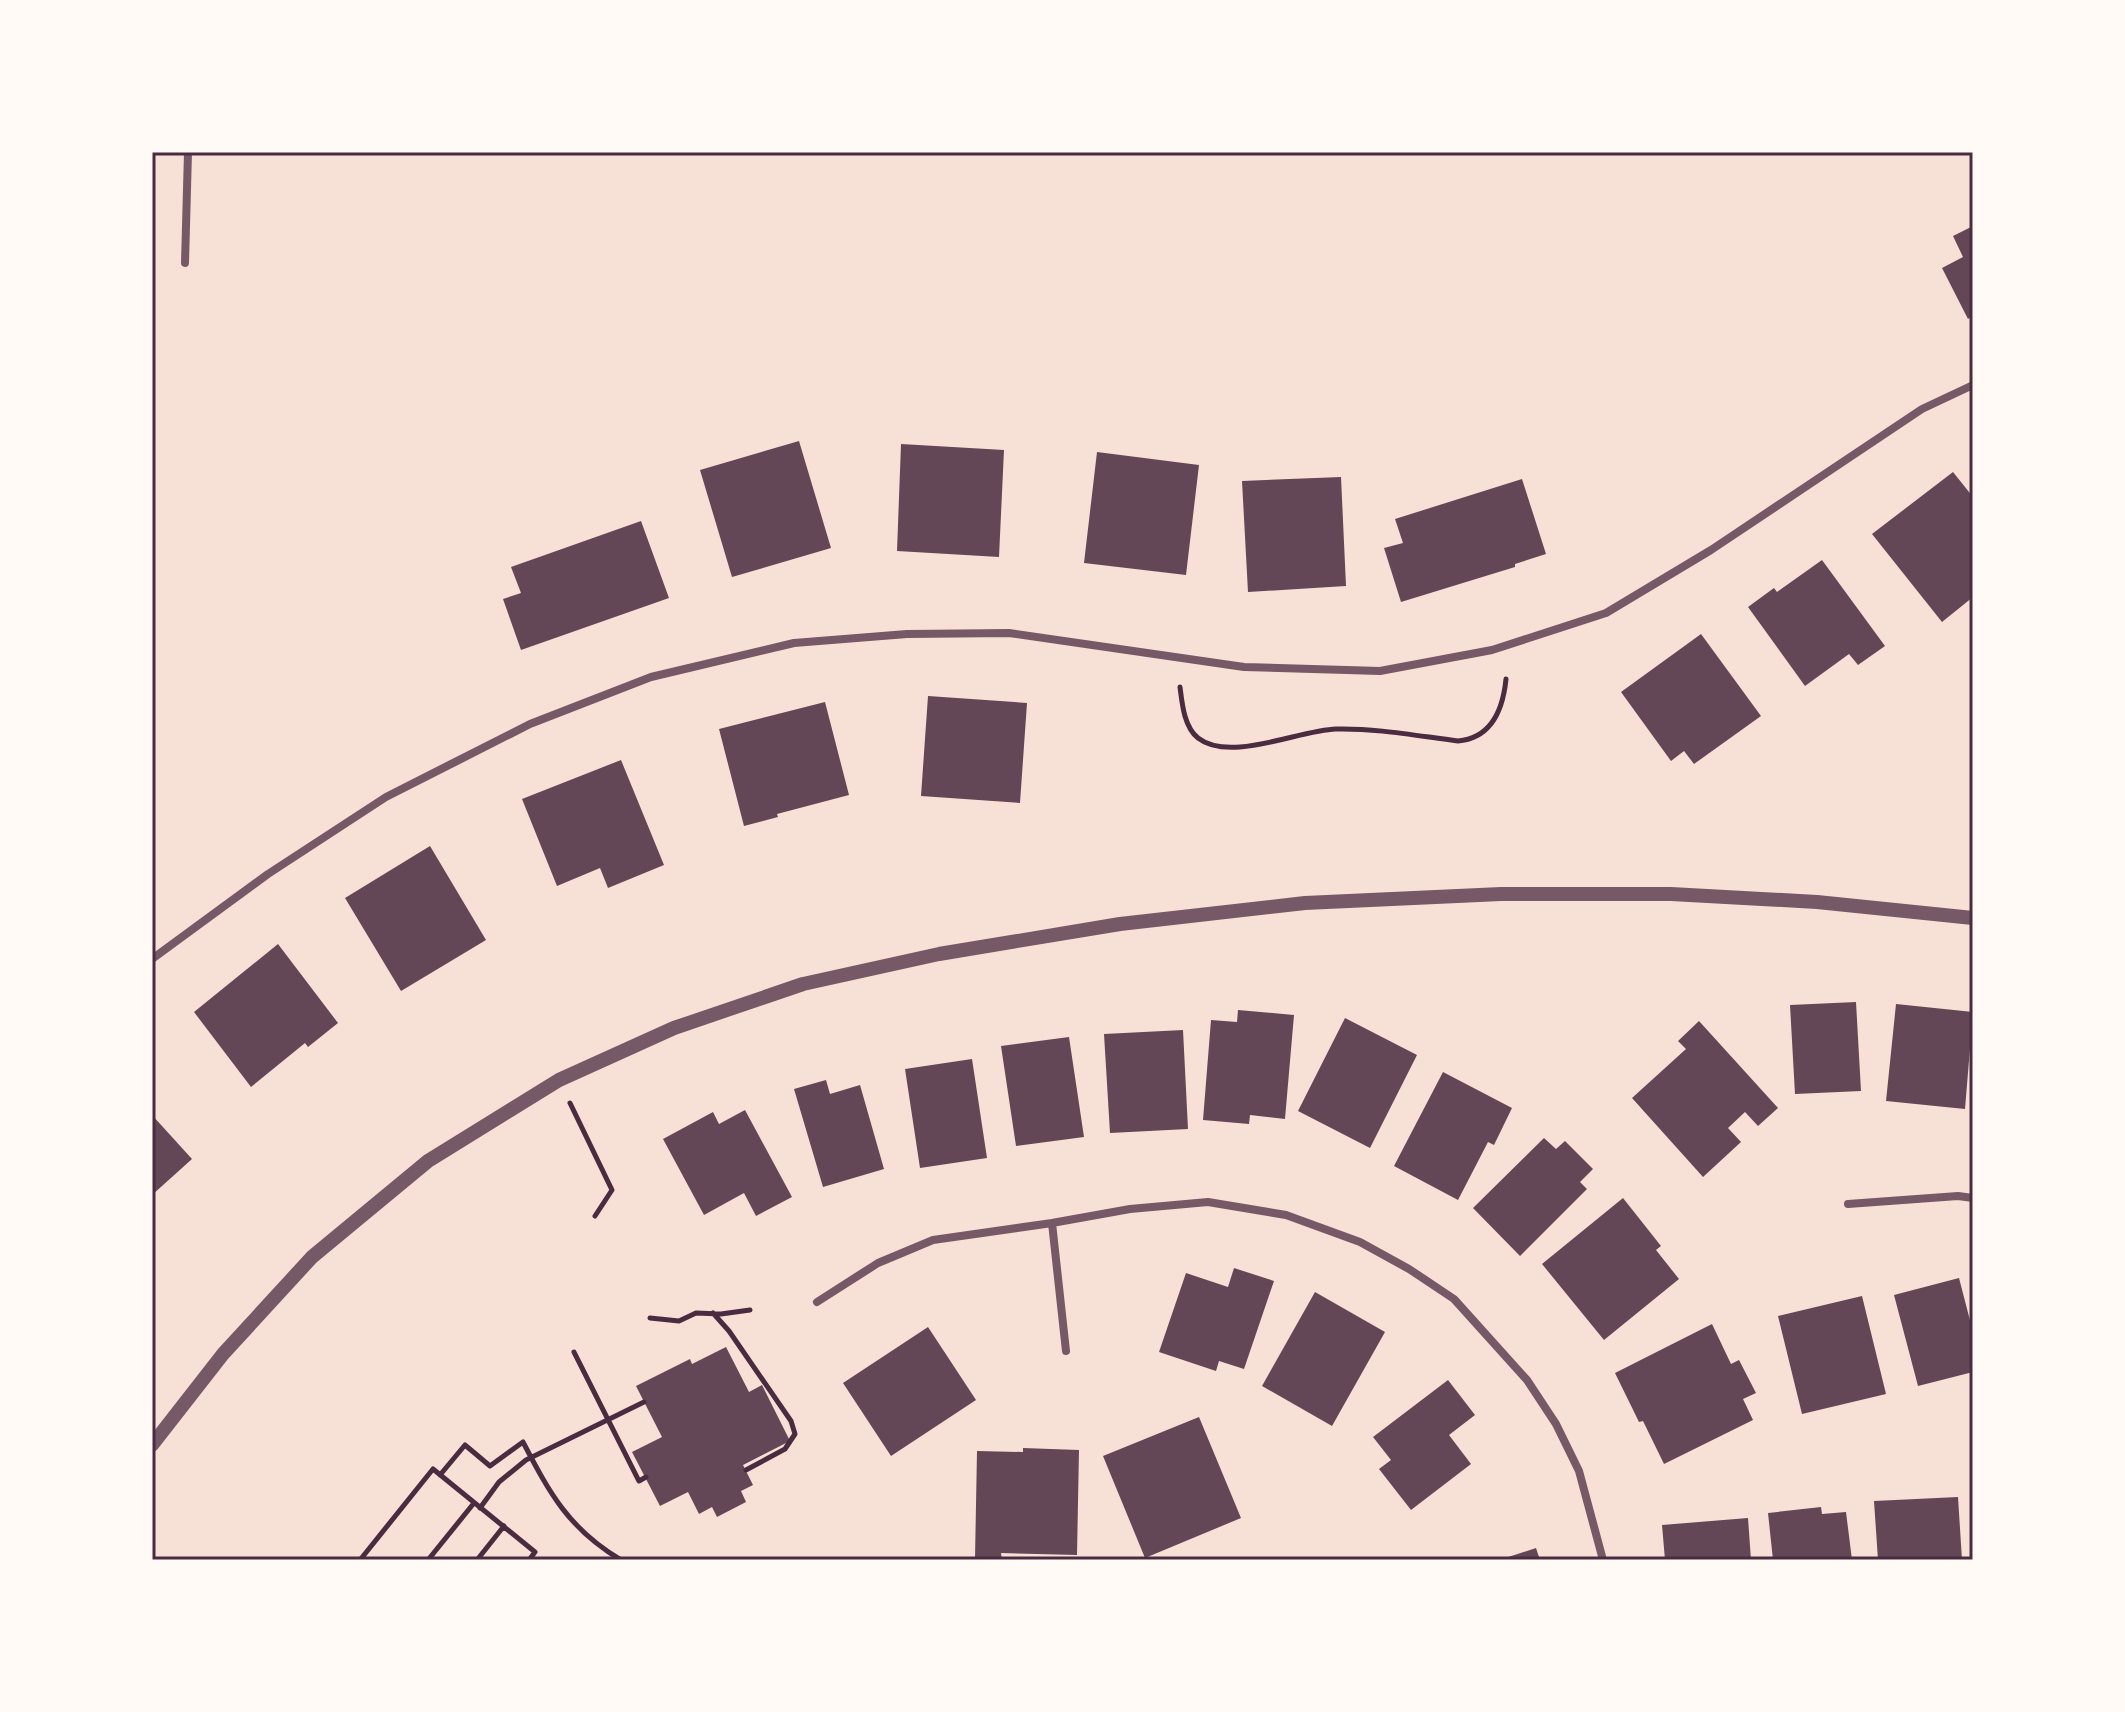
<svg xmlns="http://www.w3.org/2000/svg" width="2125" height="1712" viewBox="0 0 2125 1712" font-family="'Asap Condensed',sans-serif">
<rect width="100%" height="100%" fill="#f7e1d7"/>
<path fill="#644757" d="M1973,226V316L1968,319L1942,268L1963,257L1953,236Z
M799,441L831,548L732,577L700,470Z
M901,444L1004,450L999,557L897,551Z
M1097,452L1199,465L1186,575L1084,563Z
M1953,472L1973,497V597L1942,622L1872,534Z
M1341,477L1346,586L1248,592L1242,481Z
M1522,479L1546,554L1515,564V567L1401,602L1384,548L1403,543L1395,519Z
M641,521L669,598L521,650L503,599L521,593L511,567Z
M1822,560L1885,646L1858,665L1849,654L1805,686L1748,607L1774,588L1777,592Z
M1701,634L1761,716L1694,764L1684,751L1671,761L1621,692Z
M928,696L1027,703L1020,803L921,796Z
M825,702L849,795L777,814L778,817L744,826L719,729Z
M621,760L664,865L608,888L600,868L557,886L522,799Z
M430,846L486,940L401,991L345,898Z
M278,944L338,1023L308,1047L305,1043L251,1087L194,1012Z
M1856,1002L1861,1091L1795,1094L1790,1005Z
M1896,1004L1973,1012L1965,1109L1886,1101Z
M1238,1010L1294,1015L1285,1119L1250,1115L1249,1124L1203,1120L1211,1020L1237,1022Z
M1345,1018L1417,1055L1370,1148L1298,1111Z
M1699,1021L1778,1108L1758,1126L1745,1112L1728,1128L1741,1142L1703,1177L1632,1098L1686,1049L1678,1041Z
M1183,1030L1188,1129L1110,1133L1104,1034Z
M1069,1037L1084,1137L1016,1146L1001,1046Z
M972,1059L987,1158L920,1168L905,1069Z
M1443,1072L1512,1108L1494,1145L1488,1142L1458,1200L1394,1166Z
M826,1080L830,1094L860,1085L884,1169L823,1187L794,1089Z
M745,1110L792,1197L756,1216L744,1193L704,1215L663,1139L713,1112L719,1124Z
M152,1115L192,1159L152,1195Z
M1544,1138L1556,1149L1565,1141L1593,1169L1580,1182L1587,1189L1520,1256L1473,1208Z
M1623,1198L1661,1246L1656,1250L1679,1279L1604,1340L1542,1264Z
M1234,1268L1274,1281L1244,1369L1219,1361L1216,1371L1159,1352L1186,1273L1228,1287Z
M1959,1278L1973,1332V1372L1918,1386L1894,1295Z
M1315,1292L1385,1332L1332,1426L1262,1386Z
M1862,1296L1886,1394L1802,1414L1778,1316Z
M1712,1324L1731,1364L1739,1360L1756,1393L1743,1399L1753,1420L1664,1464L1643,1421L1639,1422L1615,1373Z
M928,1327L976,1400L891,1456L843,1383Z
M726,1347L749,1392L762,1385L790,1441L743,1465L753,1485L741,1491L746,1502L717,1517L712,1507L699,1514L688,1492L660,1506L632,1452L662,1437L636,1386L690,1359L692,1364Z
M1448,1380L1475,1415L1449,1435L1471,1464L1411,1510L1379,1469L1391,1460L1373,1437Z
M1199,1417L1241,1518L1145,1558L1103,1456Z
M1023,1448L1079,1450L1077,1555L1001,1553L1002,1560L975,1559L977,1451L1023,1452Z
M1958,1497L1962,1560H1878L1874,1501Z
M1821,1507L1822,1514L1846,1512L1852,1560H1773L1768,1513Z
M1748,1518L1751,1560H1665L1662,1525Z
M1536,1548L1540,1560H1502V1559Z"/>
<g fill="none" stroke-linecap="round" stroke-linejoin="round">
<path stroke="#4a2c40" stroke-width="5" d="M1180,687C1182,703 1184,727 1198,738C1230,763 1299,730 1336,729C1376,728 1418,736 1458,741C1492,738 1503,709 1506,679
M570,1103L612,1190L595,1216
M713,1313L729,1331L791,1421L795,1434L785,1449L746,1470
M650,1318L679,1321L696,1313L721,1314L750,1310
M574,1352L639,1481L646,1477
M440,1475L465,1445L490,1466L523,1442C550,1494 569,1529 621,1560
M480,1508L499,1482L526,1460L644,1402
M360,1560L433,1469L535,1552L529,1560
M428,1560L474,1503
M477,1560L504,1526"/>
<path stroke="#755966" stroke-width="8" d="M185,263L188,152
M152,959L268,874L386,797L530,724L651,677L794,643L907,634L1009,633L1244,667L1380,671L1492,650L1606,613L1711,550L1922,409L1973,385
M1848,1204L1958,1196L1973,1198
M1052,1223L1066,1351
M817,1302L878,1263L933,1240L1052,1223L1130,1209L1208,1202L1286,1215L1360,1242L1409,1269L1454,1299L1527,1380L1556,1424L1579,1471L1603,1560"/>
<path stroke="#755966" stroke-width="14" d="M152,1445L223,1354L312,1257L428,1161L559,1080L674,1028L803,984L939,954L1120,924L1305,903L1501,894H1671L1817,902L1973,918"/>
</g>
<rect width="2125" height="1712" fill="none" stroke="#fffaf5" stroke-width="308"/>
<rect x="154" y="154" width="1817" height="1404" fill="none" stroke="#4a2c40" stroke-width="3"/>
</svg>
